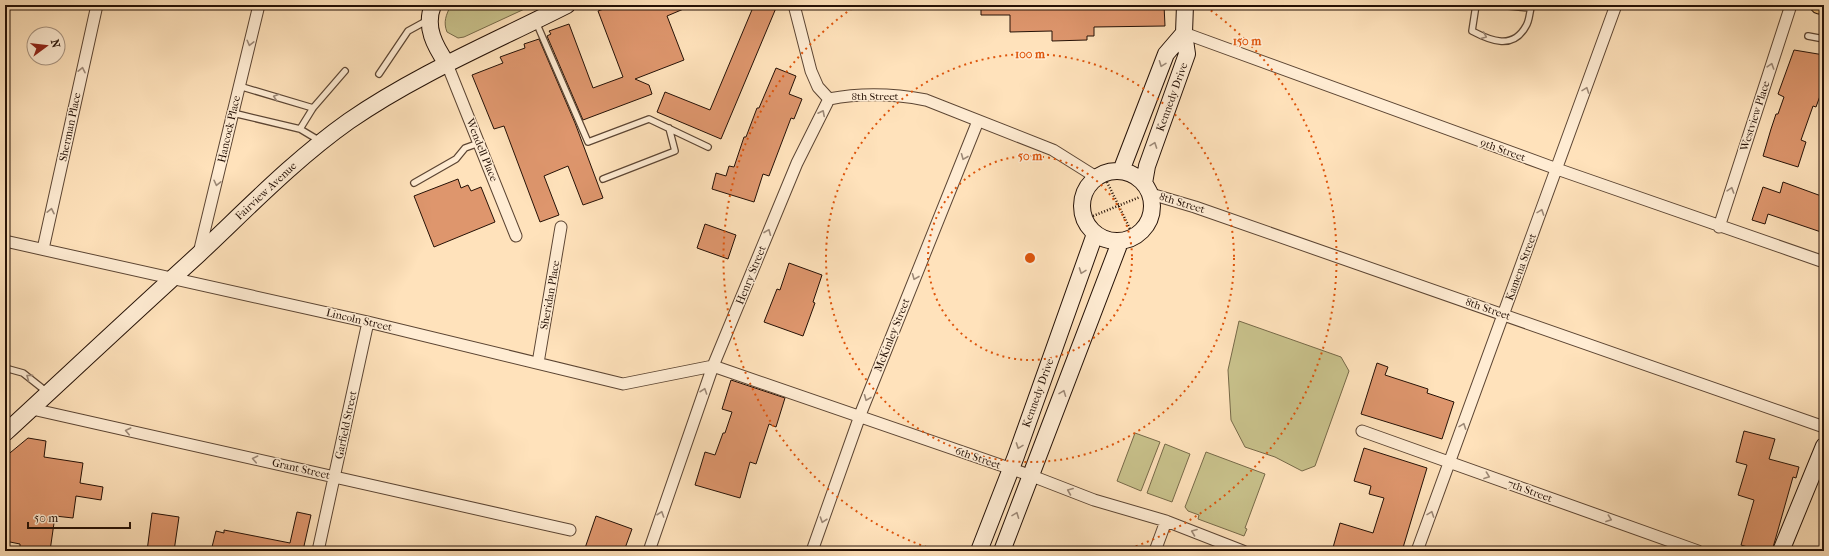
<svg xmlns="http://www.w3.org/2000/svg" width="1829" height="556" viewBox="0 0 1829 556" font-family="'IM FELL French Canon',serif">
<rect width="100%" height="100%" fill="#ffe2bb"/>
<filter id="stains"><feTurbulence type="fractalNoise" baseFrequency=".005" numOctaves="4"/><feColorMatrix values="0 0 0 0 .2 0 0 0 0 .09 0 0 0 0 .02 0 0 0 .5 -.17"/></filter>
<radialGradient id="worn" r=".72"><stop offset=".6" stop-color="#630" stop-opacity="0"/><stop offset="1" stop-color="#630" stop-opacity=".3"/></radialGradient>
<path fill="#c8c18b" stroke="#766948" d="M451,5H531V6L464,37L458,38L447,32C443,22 446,15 451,5Z
M1239,321L1341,357L1349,371L1315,466L1302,471L1275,457L1245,447L1231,420L1228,370Z
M1135,433L1160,442L1141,491L1117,481Z
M1165,444L1190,454L1172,502L1147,493Z
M1206,452L1265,474L1245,528L1247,529L1244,536L1198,519L1199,515L1188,511L1185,507Z"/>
<path fill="#de966d" stroke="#251106" d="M615,5H693L667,16L684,60L635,79L649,85L652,94L583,120L547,36L551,34L549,31L569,24L593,88L623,77L598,11Z
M754,5H769L776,8L721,139L657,112L665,92L710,110Z
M981,5H1164L1165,26L1094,27V36H1087V40L1052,41V31L1010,32V15H981Z
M539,39L575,123L603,198L583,205L568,166L544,176L559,215L540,222L504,126L494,129L472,75L503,63L500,57L525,48L524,44Z
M1794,50L1824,55V85L1816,107L1813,106L1801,140L1806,142L1798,167L1763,156L1771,129L1776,114H1778L1784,97L1778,94Z
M776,68L796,76L789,94L802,99L794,119L791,118L769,176L763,174L754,202L712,189L716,173L726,176L729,166L734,167L744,137H746L757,108H759Z
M458,179L461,188L468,185L471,191L481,187L495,222L434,247L414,196Z
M1783,182L1824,197V233L1768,214L1765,224L1752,220L1763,187L1780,193Z
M705,224L736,235L728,259L697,248Z
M789,263L822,275L813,302L815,303L803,336L764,322L777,289L780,290Z
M1377,363L1388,367L1385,375L1428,389L1427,393L1454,402L1442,439L1361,414Z
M731,380L785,398L776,427L769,424L756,464L750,462L740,498L695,485L705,452L715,455L723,433H725L732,412L722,409Z
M1744,431L1775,439L1769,459L1799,467L1796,478L1793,477L1772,551H1761L1741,545L1754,500L1738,495L1747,465L1736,462Z
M28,438L46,441L44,457L83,463L80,483L103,487L101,500L76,496L73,518L55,516L50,551L20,547V544L5,541V457Z
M1364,448L1427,468L1402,551H1332L1340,523L1373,533L1384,498L1369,494L1371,486L1354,481Z
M297,512L311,515L304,546V551H211L216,531L224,533V530L290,543Z
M152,513L179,517L174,551H147Z
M596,516L632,529L624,551H584Z"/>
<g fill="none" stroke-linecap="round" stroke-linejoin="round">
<defs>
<path id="lane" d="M1476,5L1472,31C1491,41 1513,50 1526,26C1530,20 1529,12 1532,5
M1498,5L1530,8
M536,22L588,142L649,119L708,147
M1808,36L1824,39
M379,74L408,31L428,20
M239,86L313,108
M233,113L300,129
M320,141L300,129L313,108L345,71
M603,179L675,151L669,128
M414,183L456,159L465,148L479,143
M5,368L23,373L47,392"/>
<path id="street" d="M1184,33L1557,169L1824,262
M447,64L516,236
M829,99C860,93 895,94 926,100L1053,150L1096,177
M1151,194L1195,207L1824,427
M1719,227L1791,5
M5,241L368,322L623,384L713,366L1032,476L1094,500L1166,521L1243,551
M43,249L97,5
M199,253L259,5
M538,363L561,227
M32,409L570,530
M1362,431L1698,551
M318,551L368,322
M649,551L713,366L797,163L829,99L818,87L811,71L794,5
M812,551L862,410L978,121
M1155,551L1166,521
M1417,551L1616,5"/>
<path id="secondary" d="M433,5C424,27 435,46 447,64
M1082 206a35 35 0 1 1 70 0a35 35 0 1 1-70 0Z
M1121,171L1166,54L1184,33
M1144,183L1147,166L1187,54L1184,33L1185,5
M5,433C70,373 134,313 199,254C248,208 294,160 349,121C417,74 494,42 567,5
M979,551L1016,456L1095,234
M1002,551L1120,242
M1781,551L1824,446"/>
<path id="primary" d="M1819,5L1824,6"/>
</defs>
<use href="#lane" stroke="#5c4533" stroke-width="8"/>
<use href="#street" stroke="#5c4533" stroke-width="13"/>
<use href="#secondary" stroke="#251106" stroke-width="18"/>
<use href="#primary" stroke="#251106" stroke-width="19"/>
<path stroke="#251106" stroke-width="2.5" stroke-dasharray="1 2" stroke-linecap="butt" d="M1107,182L1130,229
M1093,216L1140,197"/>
<use href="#lane" stroke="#ffecd3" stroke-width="5.5"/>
<use href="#street" stroke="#ffecd3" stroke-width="11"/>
<use href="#secondary" stroke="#ffecd3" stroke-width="16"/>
<use href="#primary" stroke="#f0c17e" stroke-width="17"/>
</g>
<defs><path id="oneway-chevron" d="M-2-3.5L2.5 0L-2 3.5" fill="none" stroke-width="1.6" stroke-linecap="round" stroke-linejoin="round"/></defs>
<g stroke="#9d8977">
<use href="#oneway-chevron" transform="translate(1484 36) rotate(22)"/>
<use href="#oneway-chevron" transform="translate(250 43) rotate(104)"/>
<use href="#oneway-chevron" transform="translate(1162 64) rotate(111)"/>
<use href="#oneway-chevron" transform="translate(1771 66) rotate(-72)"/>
<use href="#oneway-chevron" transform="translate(82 70) rotate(-78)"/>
<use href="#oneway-chevron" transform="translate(1586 90) rotate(-70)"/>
<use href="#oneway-chevron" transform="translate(276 97) rotate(-163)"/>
<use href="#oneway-chevron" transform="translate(822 113) rotate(-63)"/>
<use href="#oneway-chevron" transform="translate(1154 145) rotate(-70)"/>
<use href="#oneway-chevron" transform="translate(964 157) rotate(112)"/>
<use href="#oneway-chevron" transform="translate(217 183) rotate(103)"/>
<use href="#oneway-chevron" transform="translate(1731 190) rotate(-72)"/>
<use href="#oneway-chevron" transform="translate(51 211) rotate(-78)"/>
<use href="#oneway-chevron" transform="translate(1541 212) rotate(-70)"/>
<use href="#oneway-chevron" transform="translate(768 232) rotate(-68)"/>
<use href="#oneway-chevron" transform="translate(1082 271) rotate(110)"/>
<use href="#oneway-chevron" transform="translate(915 277) rotate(112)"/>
<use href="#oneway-chevron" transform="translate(29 377) rotate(-144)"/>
<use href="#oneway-chevron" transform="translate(704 391) rotate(-71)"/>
<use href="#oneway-chevron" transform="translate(1063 393) rotate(-69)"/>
<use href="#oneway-chevron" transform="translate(867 398) rotate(112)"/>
<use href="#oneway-chevron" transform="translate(1463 426) rotate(-70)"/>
<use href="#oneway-chevron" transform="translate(128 431) rotate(-167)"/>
<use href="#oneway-chevron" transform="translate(1019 446) rotate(110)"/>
<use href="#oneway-chevron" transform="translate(255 459) rotate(-167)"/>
<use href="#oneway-chevron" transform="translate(1487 476) rotate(20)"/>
<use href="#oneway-chevron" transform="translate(1070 491) rotate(-158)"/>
<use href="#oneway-chevron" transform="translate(661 514) rotate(-71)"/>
<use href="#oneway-chevron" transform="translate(1431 514) rotate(-70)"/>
<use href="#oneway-chevron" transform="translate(1016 515) rotate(-69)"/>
<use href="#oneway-chevron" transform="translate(1609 519) rotate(20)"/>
<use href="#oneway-chevron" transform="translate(823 520) rotate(109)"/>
<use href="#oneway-chevron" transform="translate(1194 532) rotate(-159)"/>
</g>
<g fill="none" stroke="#de550c" stroke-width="2" stroke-dasharray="2 4">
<circle cx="1030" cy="258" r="102"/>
<circle cx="1030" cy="258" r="204"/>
<path d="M938 551A307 307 0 0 1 854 7M1206 7A307 307 0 0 1 1122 551"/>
</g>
<g text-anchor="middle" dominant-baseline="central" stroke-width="3" stroke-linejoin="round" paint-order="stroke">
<g font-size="11" fill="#251106" stroke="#ffecd3">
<text x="875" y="96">8th Street</text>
<text transform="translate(1172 97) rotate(-70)">Kennedy Drive</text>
<text transform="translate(1755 116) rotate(-72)">Westview Place</text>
<text transform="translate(70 127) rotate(-78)">Sherman Place</text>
<text transform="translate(229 129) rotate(-77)">Hancock Place</text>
<text transform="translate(482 150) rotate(68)">Wendell Place</text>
<text transform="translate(1503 150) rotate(20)">9th Street</text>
<text transform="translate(266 191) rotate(-43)">Fairview Avenue</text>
<text transform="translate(1182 203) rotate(17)">8th Street</text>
<text transform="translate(1521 267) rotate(-70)">Kamena Street</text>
<text transform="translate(751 275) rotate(-68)">Henry Street</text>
<text transform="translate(550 295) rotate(-80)">Sheridan Place</text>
<text transform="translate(1488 309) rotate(19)">8th Street</text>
<text transform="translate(359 320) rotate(13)">Lincoln Street</text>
<text transform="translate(892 335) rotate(-68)">McKinley Street</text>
<text transform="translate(1038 393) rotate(-70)">Kennedy Drive</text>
<text transform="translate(346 425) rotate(-78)">Garfield Street</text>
<text transform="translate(978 458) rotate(19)">6th Street</text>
<text transform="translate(301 469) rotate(13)">Grant Street</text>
<text transform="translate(1530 491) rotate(20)">7th Street</text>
</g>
</g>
<circle cx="1030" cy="258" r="6" fill="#de550c" stroke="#ffecd3" stroke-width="2"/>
<g font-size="12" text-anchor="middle" font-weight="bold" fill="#de550c" stroke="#ffecd3" stroke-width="3" stroke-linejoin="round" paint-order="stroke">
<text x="1247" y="45">150 m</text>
<text x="1030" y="58">100 m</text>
<text x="1030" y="160">50 m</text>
</g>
<rect width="1829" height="556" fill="none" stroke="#ffe2bb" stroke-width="20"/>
<rect x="6" y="6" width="1817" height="544" fill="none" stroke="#251106" stroke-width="2"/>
<rect x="10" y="10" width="1809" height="536" fill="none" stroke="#251106"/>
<g transform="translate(46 46) rotate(75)"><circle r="19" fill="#ffecd3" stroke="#a89481"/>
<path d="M0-3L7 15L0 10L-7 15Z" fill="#8f2418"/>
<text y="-6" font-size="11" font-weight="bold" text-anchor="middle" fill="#251106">N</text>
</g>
<path d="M28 522v6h102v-6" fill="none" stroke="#251106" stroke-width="2"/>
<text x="34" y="522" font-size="12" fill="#251106" stroke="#ffecd3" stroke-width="3" paint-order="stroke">50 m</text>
<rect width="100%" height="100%" filter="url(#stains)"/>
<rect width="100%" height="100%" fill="url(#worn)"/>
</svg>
